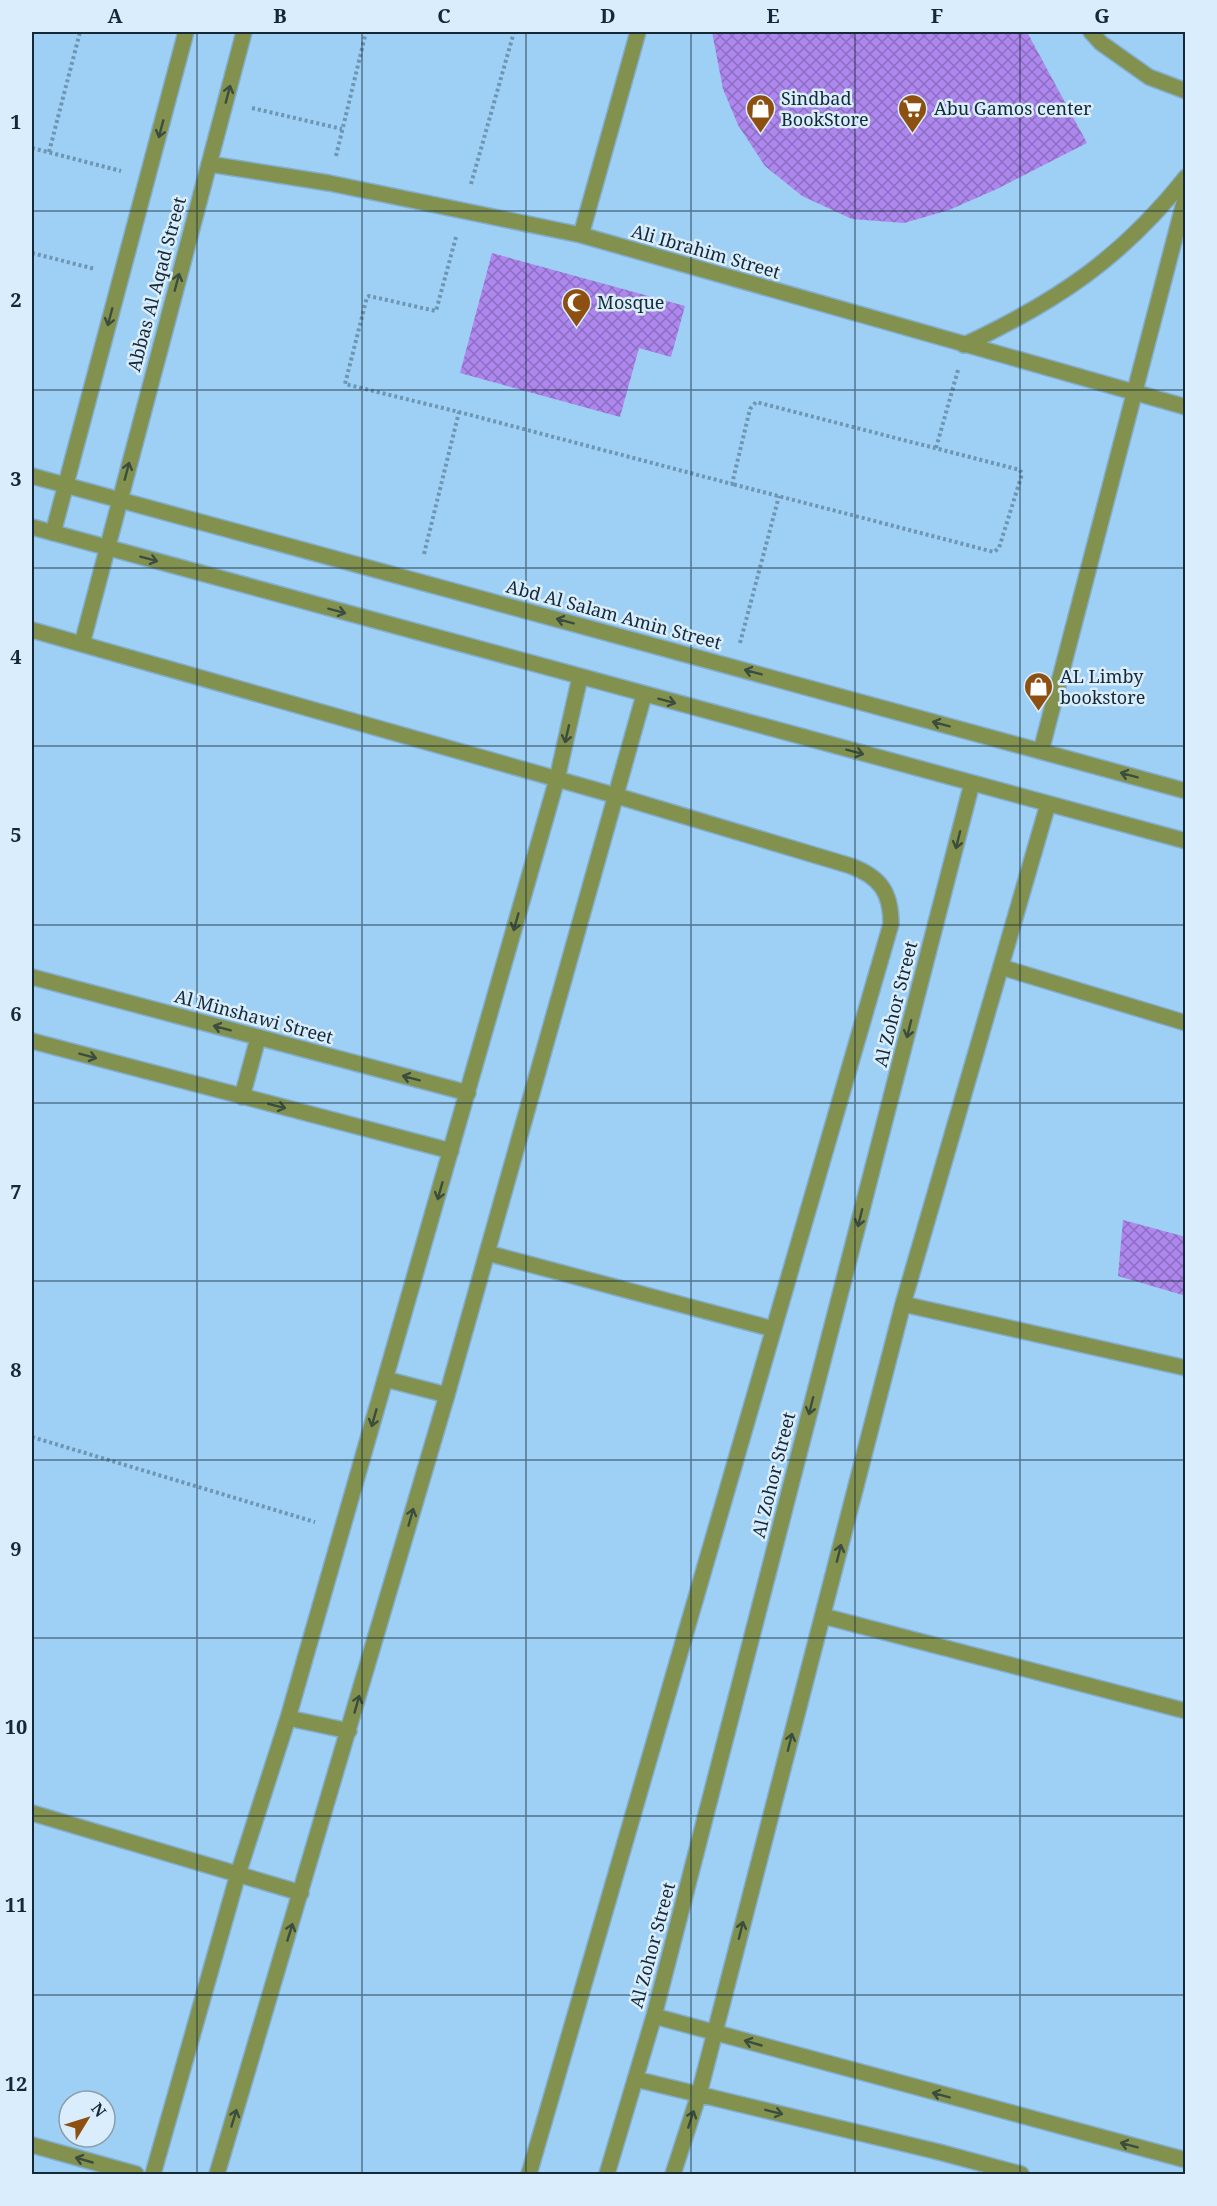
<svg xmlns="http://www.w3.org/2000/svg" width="1217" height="2206" viewBox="0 0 1217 2206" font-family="'Noto Serif',serif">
<defs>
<pattern id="building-cross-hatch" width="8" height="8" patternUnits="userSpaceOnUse" patternTransform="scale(1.5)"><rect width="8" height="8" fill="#ad87ed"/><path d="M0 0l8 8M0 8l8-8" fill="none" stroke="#8c6ec1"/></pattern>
</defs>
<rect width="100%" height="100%" fill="#9ed0f5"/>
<path fill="url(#building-cross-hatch)" d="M712,32H1027L1087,143L997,189L949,210L904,223L852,219L802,196L765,166L738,125L723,89Z
M492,253L685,306L671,357L639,348L620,417L460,373Z
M1123,1220L1186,1237V1296L1118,1276Z"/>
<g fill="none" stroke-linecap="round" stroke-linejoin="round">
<defs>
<path id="minor" d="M1091,32L1101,43L1149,77L1186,91
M209,164L329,183L581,235L1186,407
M581,235L638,32
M964,345C1056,302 1122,258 1186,177
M32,476L1186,791
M32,527L1186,841
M53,533L186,32
M32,630L617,796L851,866C880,877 891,892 891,924L529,2174
M82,644L244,32
M1041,751L1186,195
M1001,967L1186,1023
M32,977L468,1093
M32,1041L451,1151
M242,1097L258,1038
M487,1253L773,1329
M903,1304L1186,1368
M385,1379L447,1395
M823,1616L1186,1711
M288,1718L349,1731
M32,1813L301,1893
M654,2016L1186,2160
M635,2079L939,2152L1021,2174
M32,2145L136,2174
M153,2174L238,1874L288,1718L557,779L580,677
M217,2174L447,1395L644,695
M607,2174L654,2016L972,783
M673,2174L699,2094L903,1304L1048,804"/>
</defs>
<use href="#minor" stroke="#82aecf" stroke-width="18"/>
<path stroke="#6e95b2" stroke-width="4" stroke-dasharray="3 3" stroke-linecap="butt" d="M252,108L342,129
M32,148L121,171
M49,152L80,32
M336,156L366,32
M471,184L514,32
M456,237L436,311L369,296L367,297L345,384L459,412L732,484L750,409L756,402L1020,470L1022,474L999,548L994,552L732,484
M32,253L95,269
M936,448L958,370
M424,554L459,412
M740,643L779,496
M32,1437L315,1522"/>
<use href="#minor" stroke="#82924e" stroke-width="15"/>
</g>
<defs><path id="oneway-shaft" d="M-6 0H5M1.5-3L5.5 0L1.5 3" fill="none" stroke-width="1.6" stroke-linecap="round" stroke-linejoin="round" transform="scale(1.5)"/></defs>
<g stroke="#3a4d3e">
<use href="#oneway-shaft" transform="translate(228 94) rotate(-75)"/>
<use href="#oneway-shaft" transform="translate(161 129) rotate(105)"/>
<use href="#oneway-shaft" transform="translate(177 282) rotate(-75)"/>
<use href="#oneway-shaft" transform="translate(110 317) rotate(105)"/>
<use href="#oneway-shaft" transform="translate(127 471) rotate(-75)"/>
<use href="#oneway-shaft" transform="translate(149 559) rotate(15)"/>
<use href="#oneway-shaft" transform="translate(337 611) rotate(15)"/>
<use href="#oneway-shaft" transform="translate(565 621) rotate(-165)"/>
<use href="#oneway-shaft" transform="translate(753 672) rotate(-165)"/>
<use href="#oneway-shaft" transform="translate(667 701) rotate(15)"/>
<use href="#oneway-shaft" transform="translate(941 724) rotate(-165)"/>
<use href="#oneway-shaft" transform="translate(567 734) rotate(103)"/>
<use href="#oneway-shaft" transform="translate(855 752) rotate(15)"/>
<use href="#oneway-shaft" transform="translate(1129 775) rotate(-165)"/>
<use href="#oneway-shaft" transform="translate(958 840) rotate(104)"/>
<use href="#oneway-shaft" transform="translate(516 922) rotate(106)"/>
<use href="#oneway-shaft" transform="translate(222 1028) rotate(-165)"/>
<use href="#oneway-shaft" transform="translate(909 1029) rotate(104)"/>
<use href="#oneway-shaft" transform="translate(88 1056) rotate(15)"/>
<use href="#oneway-shaft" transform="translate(411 1078) rotate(-165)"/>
<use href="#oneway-shaft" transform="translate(277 1106) rotate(14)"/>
<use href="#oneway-shaft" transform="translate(440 1191) rotate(106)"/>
<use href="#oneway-shaft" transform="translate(860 1218) rotate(104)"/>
<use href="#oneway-shaft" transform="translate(811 1406) rotate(104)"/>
<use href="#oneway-shaft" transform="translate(374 1418) rotate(106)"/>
<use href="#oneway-shaft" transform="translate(411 1517) rotate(-74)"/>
<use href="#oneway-shaft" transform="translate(839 1553) rotate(-76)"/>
<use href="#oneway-shaft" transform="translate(357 1704) rotate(-74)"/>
<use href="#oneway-shaft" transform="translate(790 1742) rotate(-76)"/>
<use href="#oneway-shaft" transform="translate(741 1930) rotate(-76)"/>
<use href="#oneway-shaft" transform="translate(290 1932) rotate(-73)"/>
<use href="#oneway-shaft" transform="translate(753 2043) rotate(-164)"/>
<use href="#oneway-shaft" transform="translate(941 2095) rotate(-165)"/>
<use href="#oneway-shaft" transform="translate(774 2112) rotate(14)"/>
<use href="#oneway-shaft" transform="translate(234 2118) rotate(-73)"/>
<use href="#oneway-shaft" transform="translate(691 2119) rotate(-72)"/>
<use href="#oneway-shaft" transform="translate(1129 2145) rotate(-165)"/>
<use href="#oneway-shaft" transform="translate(84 2160) rotate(-164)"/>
</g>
<path fill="none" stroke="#142836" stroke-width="1.5" stroke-opacity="0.55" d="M197,32V2174M362,32V2174M526,32V2174M691,32V2174M855,32V2174M1020,32V2174M32,211H1186M32,390H1186M32,568H1186M32,746H1186M32,925H1186M32,1103H1186M32,1281H1186M32,1460H1186M32,1638H1186M32,1816H1186M32,1995H1186"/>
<defs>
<symbol id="shop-pin" viewBox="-11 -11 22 30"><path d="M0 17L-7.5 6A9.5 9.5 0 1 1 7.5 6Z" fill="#8d5011" stroke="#d9edfc"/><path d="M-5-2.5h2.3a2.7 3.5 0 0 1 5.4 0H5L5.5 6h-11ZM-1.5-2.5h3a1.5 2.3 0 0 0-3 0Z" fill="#fff"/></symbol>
<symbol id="supermarket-pin" viewBox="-11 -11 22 30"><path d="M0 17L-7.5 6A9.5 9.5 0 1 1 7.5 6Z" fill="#8d5011" stroke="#d9edfc"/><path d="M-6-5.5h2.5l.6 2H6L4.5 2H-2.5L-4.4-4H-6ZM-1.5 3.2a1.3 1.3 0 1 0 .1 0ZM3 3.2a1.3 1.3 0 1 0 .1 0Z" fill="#fff"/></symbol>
<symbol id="mosque-pin" viewBox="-11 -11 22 30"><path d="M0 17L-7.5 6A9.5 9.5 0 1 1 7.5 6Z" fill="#8d5011" stroke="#d9edfc"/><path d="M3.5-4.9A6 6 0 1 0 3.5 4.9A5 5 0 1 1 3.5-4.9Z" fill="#fff"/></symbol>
</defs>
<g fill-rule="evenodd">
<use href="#shop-pin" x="744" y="92" width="33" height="45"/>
<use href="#supermarket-pin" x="896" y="92" width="33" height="45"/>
<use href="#mosque-pin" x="560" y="286" width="33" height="45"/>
<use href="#shop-pin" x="1022" y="670" width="33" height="45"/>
</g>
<g text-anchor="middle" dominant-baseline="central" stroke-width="5" stroke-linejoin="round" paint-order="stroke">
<g font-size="18" fill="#142836" stroke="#d9edfc" text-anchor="start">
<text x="781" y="98">Sindbad<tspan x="781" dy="21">BookStore</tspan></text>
<text x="934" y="108">Abu Gamos center</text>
<text x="597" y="302">Mosque</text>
<text x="1060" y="676">AL Limby<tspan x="1060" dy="21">bookstore</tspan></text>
</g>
<g font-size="18" fill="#142836" stroke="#d9edfc">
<text transform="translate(706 251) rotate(16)">Ali Ibrahim Street</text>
<text transform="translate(156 284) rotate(-75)">Abbas Al Aqad Street</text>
<text transform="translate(614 614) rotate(15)">Abd Al Salam Amin Street</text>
<text transform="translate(895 1004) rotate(-76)">Al Zohor Street</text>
<text transform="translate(254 1016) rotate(15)">Al Minshawi Street</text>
<text transform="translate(773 1475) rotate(-76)">Al Zohor Street</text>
<text transform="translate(652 1945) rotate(-75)">Al Zohor Street</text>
</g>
</g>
<rect width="1217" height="2206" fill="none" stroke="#d9edfc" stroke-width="66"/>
<g transform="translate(87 2119) rotate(52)"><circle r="28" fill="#d9edfc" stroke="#8a9ead" stroke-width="1.5"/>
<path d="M0-4.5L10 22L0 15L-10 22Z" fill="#8d5011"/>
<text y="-9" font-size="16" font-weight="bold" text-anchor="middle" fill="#142836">N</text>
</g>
<rect x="33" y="33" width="1151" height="2140" fill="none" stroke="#142836" stroke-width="2"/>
<g font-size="20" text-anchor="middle" font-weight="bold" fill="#142836">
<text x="115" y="23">A</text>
<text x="280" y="23">B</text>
<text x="444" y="23">C</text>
<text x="608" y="23">D</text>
<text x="773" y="23">E</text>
<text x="937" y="23">F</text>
<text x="1102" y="23">G</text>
<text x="16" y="129">1</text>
<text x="16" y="307">2</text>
<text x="16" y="486">3</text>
<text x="16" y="664">4</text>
<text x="16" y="842">5</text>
<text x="16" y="1021">6</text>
<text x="16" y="1199">7</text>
<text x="16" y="1377">8</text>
<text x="16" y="1556">9</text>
<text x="16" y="1734">10</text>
<text x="16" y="1912">11</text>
<text x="16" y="2091">12</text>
</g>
</svg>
